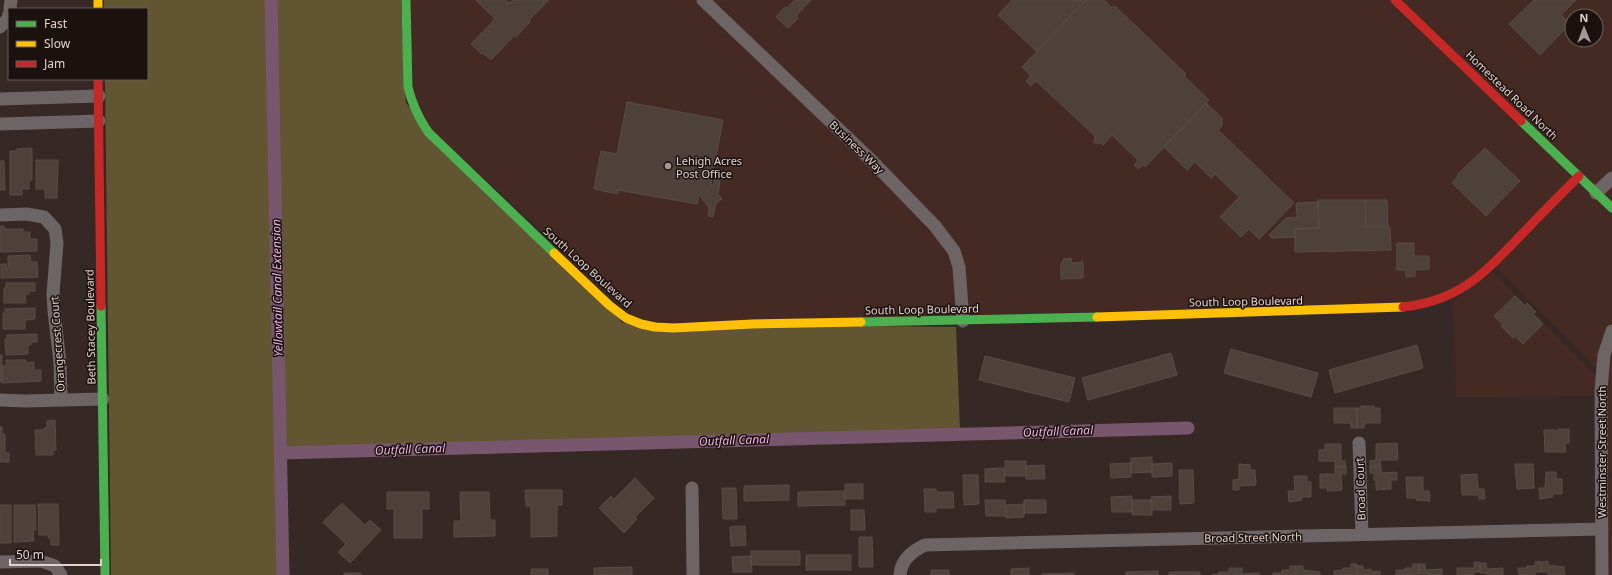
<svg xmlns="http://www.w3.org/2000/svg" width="1612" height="575" viewBox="0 0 1612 575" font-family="'Noto Sans',sans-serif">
<rect width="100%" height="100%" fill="#352825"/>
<path fill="#452a23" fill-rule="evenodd" d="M406,0H1612V472H1601L1602,374L1493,264L1430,303L641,324L417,116ZM1572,16H1596V40H1572Z
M1493,272L1596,376V396L1456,397L1453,301Z
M1605,478H1612V575H1606Z"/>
<path fill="#625632" d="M104,0H401L406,103L623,323L956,327L960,431L284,447L285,575H111L105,79H147V9H104Z"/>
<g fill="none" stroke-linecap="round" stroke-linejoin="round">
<path stroke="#77566e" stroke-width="13" d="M271,0L283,575
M280,453L1188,428"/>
</g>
<path fill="#4e413a" stroke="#564d49" d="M476,0H506L509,3L513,0H549L529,20L530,22L516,37L514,36L491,60L483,53L482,54L471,44L495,19Z
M795,0H811L796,16L798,18L788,28L776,17L785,7L787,8Z
M1012,0H1086L1036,51L998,15Z
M1086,0H1104L1112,8L1115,6L1186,74L1184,76L1209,100L1145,167L1143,165L1138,169L1134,165L1138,160L1112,135L1103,145L1101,143H1094L1095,136L1036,81L1031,86L1026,81L1031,76L1022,67Z
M1534,0H1576L1561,15L1570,24L1540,55L1509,24Z
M627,102L723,120L711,184L713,187L715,179L720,180L718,194L722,199L716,203L713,217L708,216L709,208L699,194L697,204L618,190V194L594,189L601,151L617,154Z
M1206,103L1222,118V126L1218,130L1294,203L1259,239L1249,229L1241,237L1220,217L1239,197L1215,174L1211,178L1195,162L1187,170L1164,147Z
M32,148V180L29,181V189H22V195H10V151H17V149Z
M1485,148L1520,181L1486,216L1452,183L1458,176L1457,175Z
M36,160H58L57,198H45V189H36Z
M0,161H4L5,190H0Z
M1318,200H1365V227H1390L1391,250L1295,252V229L1319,228Z
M1365,200H1387L1388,226H1366Z
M1318,202L1319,228L1295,229V237L1272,238L1269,235L1286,218L1297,217L1296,203Z
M0,226H4V229H23V232H30V239H37V251L0,252Z
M1397,243H1414V256H1429V269L1415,270V276L1406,277V270H1397Z
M30,255L31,262H37L38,277L1,278V264H6V268H8V256Z
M1071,258L1072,263L1083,262V278L1061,279V263H1063V259Z
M6,283H35V291H29V294H25L26,303H4V288H6Z
M1515,296L1525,306L1527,303L1536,312L1533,314L1543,324L1523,344L1515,336L1513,338L1501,326L1503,324L1494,316Z
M35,308V319L25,320V329H3V313H5V309Z
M37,334V342H31V345H28V354L6,355L5,339H7V335Z
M1417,345L1423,368L1335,393L1329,370Z
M1231,349L1318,373L1311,397L1224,373Z
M1171,353L1177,375L1088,400L1082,378Z
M0,355H2V381L0,382Z
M985,356L1075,378L1069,402L979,380Z
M6,360H26V363L34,362V370H41V381L2,383V366H6Z
M1361,406H1374V408H1380V423H1364V428H1357V408H1361Z
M1334,408H1357V428H1351V423H1334Z
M55,420L56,450H53V455H36L35,430H44V428H47V421Z
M0,427H2V434H5V453H9V462H0Z
M1558,429H1569V443H1565L1566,452H1545L1544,430H1556V432H1558Z
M1397,443L1398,460H1380L1381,466L1370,467V461L1376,460V444Z
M1325,444H1341V461H1345L1346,467H1335V461H1319V450H1325Z
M1152,457V472L1131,473V458Z
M1005,461H1026V476H1005Z
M1131,463V477L1111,478L1110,464Z
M1172,463V476L1152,477V464Z
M1239,464L1250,465V470H1255L1256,485L1239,486V490H1233V480L1239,479Z
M1515,464H1533L1534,488L1517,489Z
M1044,465L1045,479H1026V466Z
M1335,467H1346V474H1341L1342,490L1327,491V488H1320V474H1335Z
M1370,467H1381V473L1397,472V480H1391V489L1376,490V480H1374V473H1370Z
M1004,468L1005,482H985V469Z
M1179,470H1193L1194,503L1180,504Z
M1546,472H1556V479H1562V494H1553V497L1540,499L1539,488H1545Z
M1477,474L1478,489H1484L1485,499H1479L1478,495H1462L1461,475Z
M963,475H978L979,504L964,505Z
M1294,476H1307V482H1311V497H1302V500L1289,502L1288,491H1295Z
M1406,477H1423V491H1429L1430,501L1416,500V498H1407Z
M635,478L654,498L635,517L637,519L624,533L599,508L611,496L614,499Z
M845,484H863V499H845Z
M789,485V500L744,501V486Z
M722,488H736L737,519H723Z
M924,489H936V492H953L954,508H936V512H925Z
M525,490H562V505H557V536L531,537V506H526Z
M845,491V505L798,506V492Z
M387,492H429V509H422V538H394V509H387Z
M460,492H489L490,520H495V536L454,537V521H461Z
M1132,496V512H1112L1111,497Z
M1171,496V510H1152L1151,497Z
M985,500H1005L1006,516H986Z
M1024,500H1046V513H1024Z
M1132,500H1152V515H1132Z
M342,503L365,525L370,520L381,530L350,563L338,552L346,544L323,522Z
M38,504H58L59,545H51V538H48V535H39Z
M1024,504V517L1006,518V505Z
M0,505H11V543H0Z
M14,505H35L36,530H33L34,541L14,542Z
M851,510H864L865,530H851Z
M745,526L746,545L731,546L730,527Z
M859,537H872L873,567H859Z
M751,551H800V565H751Z
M806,555H851V570H806Z
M751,556L752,572H733L732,557Z
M1541,561V572H1535V575H1519L1518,568H1527V566H1535V562Z
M1548,561V565L1564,567L1565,575H1548V572H1542V562Z
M1474,562H1480V572H1474V575H1457V568H1474Z
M1480,563H1486L1487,569L1503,568V575H1487V573H1480Z
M1351,564H1357V575H1334V571L1343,570V568H1351Z
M1412,564H1419V574L1396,575V570H1405V568H1413Z
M1419,564H1425V570L1442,569V575L1419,574Z
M1290,566H1296V575H1273V573H1282V570H1290Z
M1297,566H1303V570L1320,572V575H1297Z
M1357,566H1363V570L1371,569V572L1380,571V575H1357Z
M632,567V575H594V568Z
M1029,568V575H1011V569Z
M1229,568H1235V575H1212L1219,574V572H1229Z
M1236,568H1242V574L1259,573V575H1236Z
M531,569H548V575H531Z
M931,570H949V575H931Z
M1158,571V575H1126V572Z
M1169,572H1200V575H1169Z
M344,573H361V575H344Z
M1074,573V575H1042V574Z"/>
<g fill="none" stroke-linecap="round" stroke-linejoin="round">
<path stroke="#6c6465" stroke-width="13" d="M703,0L872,161L935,226L954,251L959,267L963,321
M10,9L11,0
M0,27L8,19L9,14
M0,99L99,96
M0,124L99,121
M1596,193L1612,178
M0,215L26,214L44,217L55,229L57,243L53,294L54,311L60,363L61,400
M0,400L25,401L103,399
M1359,443L1362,534
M692,488L693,575
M0,562L41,561L55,566L61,575
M900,575C901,560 912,551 925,545L1602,529
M1602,575L1601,390L1604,355L1612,331"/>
<path stroke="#4caf50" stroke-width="9" d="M406,0L408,87C412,104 418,117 428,132L554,253
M1521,121L1612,208
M101,306L105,575
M861,322L1097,317"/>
<path stroke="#ffc107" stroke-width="9" d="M98,0V9
M554,253L609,305L626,318L641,324L655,327L673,328L752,324L861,322
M1097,317L1403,307"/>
<path stroke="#c62828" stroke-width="9" d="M1395,0L1521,121
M98,79L101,306
M1403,307C1462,300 1484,273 1524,232C1542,213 1560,195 1579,176"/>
</g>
<circle fill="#a59794" stroke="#1b110e" stroke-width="1.5" cx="668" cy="166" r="4"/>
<g text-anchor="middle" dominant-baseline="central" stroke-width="3" stroke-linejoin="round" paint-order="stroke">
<g font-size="11" fill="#e2d3cf" stroke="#1b110e">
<text transform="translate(1512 95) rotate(44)">Homestead Road North</text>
<text transform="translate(857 147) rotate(44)">Business Way</text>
<text transform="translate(588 267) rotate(42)">South Loop Boulevard</text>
<text transform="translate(1246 301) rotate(-1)">South Loop Boulevard</text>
<text transform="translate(922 309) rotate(-1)">South Loop Boulevard</text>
<text transform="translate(90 327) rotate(-91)">Beth Stacey Boulevard</text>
<text transform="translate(57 344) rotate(-94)">Orangecrest Court</text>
<text transform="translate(1601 452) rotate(-90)">Westminster Street North</text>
<text transform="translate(1360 489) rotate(-92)">Broad Court</text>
<text transform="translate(1253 537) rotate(-1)">Broad Street North</text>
</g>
<g font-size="11" fill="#e2d3cf" stroke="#1b110e" text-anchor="start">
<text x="676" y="160">Lehigh Acres<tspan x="676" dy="13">Post Office</tspan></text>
</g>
<g font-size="12" font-style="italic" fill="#f0b4e2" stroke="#1b110e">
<text transform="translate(277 288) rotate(-91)">Yellowtail Canal Extension</text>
<text transform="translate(1058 431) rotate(-2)">Outfall Canal</text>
<text transform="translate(734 440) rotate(-2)">Outfall Canal</text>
<text transform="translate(410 449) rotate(-2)">Outfall Canal</text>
</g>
</g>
<rect x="8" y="8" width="140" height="72" fill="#1b110e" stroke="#6b5f5b"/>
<rect x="16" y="21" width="20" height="6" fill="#4caf50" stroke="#6b5f5b"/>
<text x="44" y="28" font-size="12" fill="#e2d3cf">Fast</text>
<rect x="16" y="41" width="20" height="6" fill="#ffc107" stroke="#6b5f5b"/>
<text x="44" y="48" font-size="12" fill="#e2d3cf">Slow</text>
<rect x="16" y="61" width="20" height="6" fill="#c62828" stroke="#6b5f5b"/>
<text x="44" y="68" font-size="12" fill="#e2d3cf">Jam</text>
<g transform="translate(1584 28) rotate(359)"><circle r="19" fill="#1b110e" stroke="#6b5f5b"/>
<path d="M0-3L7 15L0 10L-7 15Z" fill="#a59794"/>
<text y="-6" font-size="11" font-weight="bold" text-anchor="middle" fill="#e2d3cf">N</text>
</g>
<path d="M10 559v6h91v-6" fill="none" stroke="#e2d3cf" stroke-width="2"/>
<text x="16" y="559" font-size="12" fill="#e2d3cf" stroke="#1b110e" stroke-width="3" paint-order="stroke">50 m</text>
</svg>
